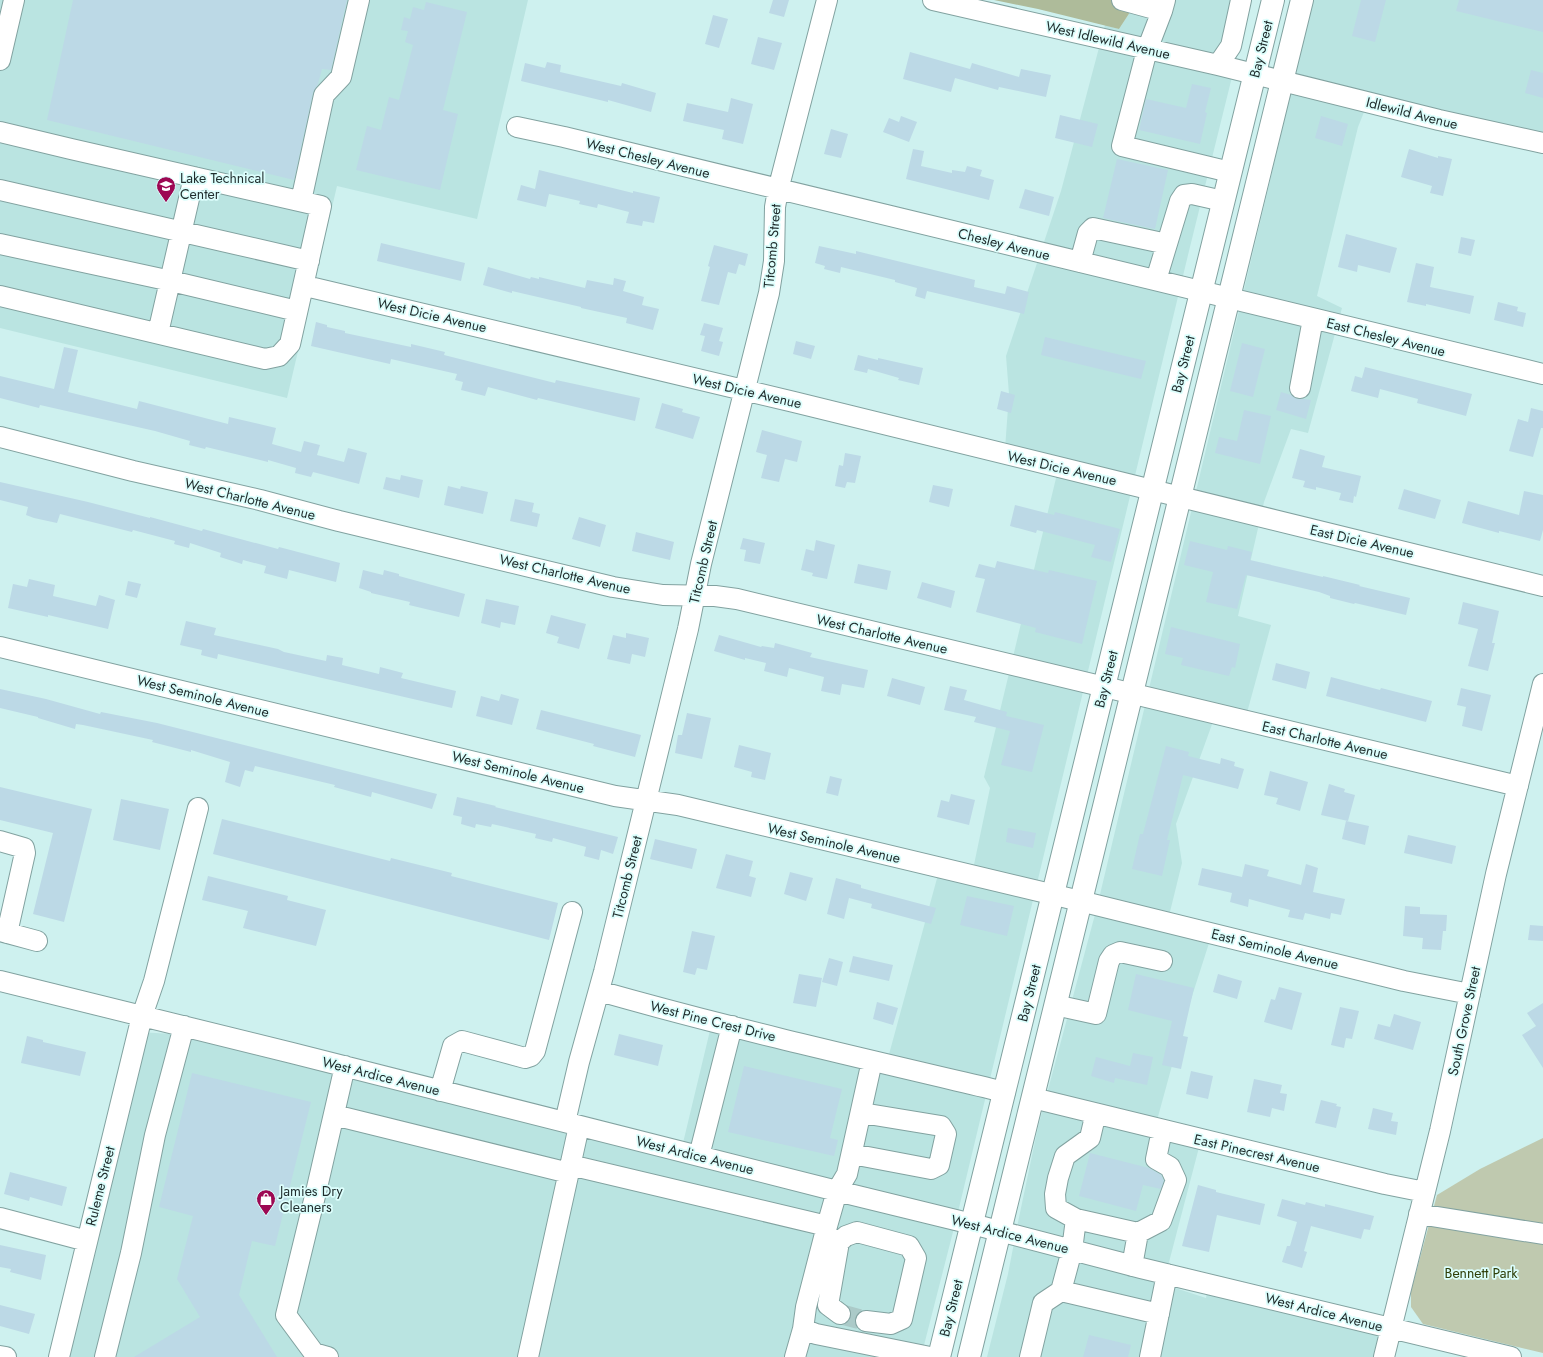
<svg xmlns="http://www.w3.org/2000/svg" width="1543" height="1357" viewBox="0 0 1543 1357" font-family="Jost,sans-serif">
<rect width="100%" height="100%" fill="#cef1ef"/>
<path fill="#bae4e1" d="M0,0H528L477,219L337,186L287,398L0,328Z
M1138,0H1251L1188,255L958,1212L683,1143L713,1018L888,1058L939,871L971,879L990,788L984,777L1057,474L1005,449L1009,394L1006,356L1061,191L1105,25L1119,29Z
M1313,0H1543V150L1366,107L1358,127L1317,296L1342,308L1308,433L1291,429L1264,502L1238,616L1271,625L1245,720L1215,716L1176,824L1182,863L1167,924L1210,940L1185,1018L1156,1124L1202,1136L1168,1266L1017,1227L1038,1127L1097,907Z
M137,1032L174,1034L434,1098L954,1228L921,1357H65Z
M1014,1243L1164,1282L1163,1284L1206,1298L1207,1292L1383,1335L1377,1357H987L1008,1274Z"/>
<path fill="#bfc9af" d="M1543,1138V1353L1423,1324L1411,1307V1291L1437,1195L1480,1169Z"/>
<path fill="#aebb9a" d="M994,0H1138L1119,29L1038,9Z"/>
<path fill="#bcd9e6" d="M73,0H347L331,70L322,69L318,84L313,93L294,180L47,120Z
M773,0H789L784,17L769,13Z
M1361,0H1386L1375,42L1352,36Z
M1459,0H1543V32L1456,11Z
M426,2L467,12L443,110L458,114L440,190L356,170L367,126L381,130L389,97L399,100L413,45L405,42L408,31L401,30L404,17L410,19L413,7L424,10Z
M713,15L728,19L719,48L705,44Z
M758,37L782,43L774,70L751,64Z
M910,52L970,69L972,63L1019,77L1021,69L1051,75L1046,97L999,87L998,90L955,78L951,92L903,79Z
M547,62L561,65L560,72L621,86L622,83L656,93L651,112L608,100V102L521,81L525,63L545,68Z
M1531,70L1543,73V98L1525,93Z
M1192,84L1211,88L1205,112L1207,113L1200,144L1139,130L1146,99L1186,108Z
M731,98L753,104L743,144L722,139L724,130L683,121L687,103L728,112Z
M1060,115L1098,124L1092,147L1055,138Z
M901,116L917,122L909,142L883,132L889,118L899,122Z
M1321,116L1348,124L1342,146L1315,138Z
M831,129L848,134L841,158L824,154Z
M913,149L924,151L921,166L952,173V170L965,172L967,166L982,170L980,176L994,180L989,200L906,179Z
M1409,149L1438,158V156L1452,159L1443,196L1430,193L1432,186L1401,177Z
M1117,159L1168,170L1155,229L1103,218Z
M539,170L633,193V191L660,197L654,223L643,221L642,226L626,223L629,212L598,204L597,208L579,204L580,201L549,194L546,207L517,200L521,185L535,189Z
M1025,189L1054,197L1049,216L1019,208Z
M1346,234L1397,248L1390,273L1358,265L1357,272L1338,267Z
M1461,237L1475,240L1471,256L1458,253Z
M381,243L465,263L461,281L377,261Z
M714,245L748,254L745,266L739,264L736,274L728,272L719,305L701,301L710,267L708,266Z
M819,246L856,254V251L975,280L974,287L1005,294L1007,286L1029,292L1024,314L927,291L925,299L915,296L917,288L895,282V280L841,267L840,273L824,269L825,266L815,263Z
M1416,263L1434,267L1430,287L1474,296L1470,314L1426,304V306L1407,302Z
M488,267L530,279L531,277L539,279V277L585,288L587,280L613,285L614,278L626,281L623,291L644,297L642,305L659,309L653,330L626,323L627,318L581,308V307L512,291V293L483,285Z
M1498,302L1518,307L1517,311L1526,313L1523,327L1494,320Z
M316,322L327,325V327L345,331V333L411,347V344L445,352L444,355L555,383L556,380L640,398L635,421L538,398L537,400L488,387L485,396L461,390L463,382L455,380L457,374L391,359L390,364L311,346Z
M704,323L723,328L719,341L723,342L719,356L701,351L705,336L700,335Z
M1045,337L1146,361L1141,379L1041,355Z
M796,341L815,346L811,359L793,354Z
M1242,343L1265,349L1253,397L1230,391Z
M64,347L78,350L68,392L137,409L139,401L228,424L229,417L276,428L272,444L301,452L304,441L320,445L317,455L344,462L348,448L367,453L359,484L313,472L311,477L295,473L296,468L268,460V462L206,447L205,449L189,445L190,441L155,431L40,405L39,408L0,398V376L54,389Z
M858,355L878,360V358L923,368L919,385L898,380L899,378L868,369L867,373L854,370Z
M1365,367L1472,394L1466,416L1417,403L1418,399L1380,389L1378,398L1351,391L1355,376L1362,378Z
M1001,391L1015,395L1011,413L997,409Z
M1281,392L1291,395L1298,399H1304L1311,400L1306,419L1276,410Z
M662,403L683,409L682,412L700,417L693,439L655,428Z
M1531,408L1543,411V428H1541L1533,457L1509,451L1518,419L1528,422Z
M1244,410L1271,416L1260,464L1215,453L1219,437L1237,441Z
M762,430L802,441L797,462L785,459L779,482L761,478L767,455L756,452Z
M1300,449L1325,456L1322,467L1361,476L1356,497L1354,496L1353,503L1339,500L1341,493L1316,487V490L1303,487L1305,481L1292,478Z
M845,453L861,456L855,483L847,482L845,488L835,486L839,465L843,466Z
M401,475L423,480L419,498L383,489L386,477L400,480Z
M0,482L88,502L150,518V517L202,531L203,529L278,549L279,547L340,563L336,582L289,570L287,579L264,573L266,566L243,560L242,564L220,557L221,553L190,543L189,548L174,544L175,541L133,530L132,532L60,514L57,523L34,518L26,515L28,507L0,500Z
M933,485L953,489L949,507L929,502Z
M448,486L460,489L461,486L488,492L483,514L444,505Z
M1404,489L1441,500L1435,519L1398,509Z
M1524,491L1543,495V530L1540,541L1499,531V533L1462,523L1468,501L1519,515Z
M515,499L534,503L532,512L540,514L537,527L510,521Z
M1015,505L1054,515L1055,512L1120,529L1111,562L1091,557L1095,545L1037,530L1036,533L1010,526Z
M579,517L606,525L600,547L572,539Z
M636,532L674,542L670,560L632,551Z
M743,538L765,543L760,564L744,561L746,550L740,549Z
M816,540L835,545L827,579L812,576L813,573L801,570L806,549L814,551Z
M1190,541L1227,550L1228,546L1252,552L1250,560L1323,577V576L1360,585L1359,586L1410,598L1406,615L1355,603L1354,604L1330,598V596L1319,592L1246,575L1237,609L1206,602L1213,572L1184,565Z
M997,561L1048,573L1049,570L1097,581L1082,644L1035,632L1036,628L976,612L985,579L975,577L979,564L995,568Z
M858,564L891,571L887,590L854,583Z
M363,570L383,575L384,570L399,574V576L465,594L459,617L409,605L410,602L371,593V592L359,588Z
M29,579L55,585L53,596L96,606L99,595L115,600L108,629L48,615V617L8,608L13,584L27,587Z
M128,581L141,584L137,598L125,595Z
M922,582L955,591L951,608L917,598Z
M486,599L519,606L515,625L501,622L500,628L481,623Z
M1463,602L1499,611L1492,643H1495L1488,671L1468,666L1478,629L1458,624Z
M551,615L586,624L579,649L557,643L559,637L546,633Z
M186,621L216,628L214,635L278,649L284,652L326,661L327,655L343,658L342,665L379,674L380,667L403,673L401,678L456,691L452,708L218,654L217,659L201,655L202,650L180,645Z
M1171,627L1240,644L1235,668L1232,667L1229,676L1181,665L1183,658L1165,654Z
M626,633L649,638L645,657L632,654L630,664L607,659L613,635L626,638Z
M719,635L761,647L762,646L774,648L775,643L812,653L810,657L868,670L864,688L842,684L840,695L821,691L824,677L789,668L787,677L764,671L766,663L745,658V660L714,651Z
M1276,663L1310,672L1306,689L1272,680Z
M1331,677L1380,690L1381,688L1432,701L1426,722L1326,696Z
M892,678L925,687L920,705L887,696Z
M950,686L967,690L964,700L1007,712L1006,716L1044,725L1032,772L1001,765L1010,731L974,722L976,717L944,710Z
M1461,688L1491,695L1482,731L1462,726L1466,707L1457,705Z
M0,689L46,699L100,714L101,712L157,723L437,794L432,809L372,792L371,797L334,787L335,785L255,766L253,772L245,770L240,787L225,782L230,762L191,750V752L152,742L153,740L83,725L76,724L75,729L38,718V717L0,708Z
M501,694L519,699L512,725L476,716L481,696L499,701Z
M541,710L641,735L635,757L593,746L594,744L536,729Z
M687,713L711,718L702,759L675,753L678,735H682Z
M739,745L771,753L765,780L751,777L752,772L734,767Z
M1166,746L1189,752L1188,756L1220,764L1221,758L1235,762L1234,766L1244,769L1238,789L1183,775L1167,840H1170L1162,876L1132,869L1140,834H1143Z
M1270,771L1308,782L1300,811L1276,804L1278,798L1264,795Z
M830,776L842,779L838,796L826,793Z
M1329,784L1345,789L1344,792L1355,795L1348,821L1321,815Z
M0,787L92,809L64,922L33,914L53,833L0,820Z
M951,794L975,800L969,825L937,817L941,800L949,802Z
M457,797L496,806L495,807L618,837L613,854L601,850L599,860L584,856L586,847L553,838L552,842L535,838L536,834L492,824L491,827L476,824L475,828L461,824L462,817L453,815Z
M121,799L169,809L160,850L113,840Z
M222,819L390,861L391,858L452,873L451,876L558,903L549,940L213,854Z
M1346,821L1369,826L1365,845L1342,839Z
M1008,828L1036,833L1033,848L1006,842Z
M1408,835L1456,846L1452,864L1404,853Z
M655,839L697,849L692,869L650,859Z
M726,854L753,861L749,876L756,878L751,897L716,888Z
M1245,864L1269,870L1267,876L1301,885L1306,864L1318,868L1313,892L1345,899L1341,915L1331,913L1330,919L1305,913L1303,920L1288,917L1290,910L1249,899L1248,907L1230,902L1232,893L1198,885L1202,868L1242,877Z
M790,872L813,878L806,901L784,894Z
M208,876L288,896L287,900L326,910L316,946L243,928L248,911L202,900Z
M836,878L861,885V888L936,908L931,924L871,908L872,904L849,898L844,919L827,914Z
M967,896L1014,906L1007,936L960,925Z
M1405,906L1420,907V914L1447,915L1446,931H1443L1441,950L1422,949L1423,938L1403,936Z
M1530,925L1543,926V941L1528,940Z
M692,931L715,936L707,970L697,968L695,975L683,972Z
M853,956L893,965L889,981L849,972Z
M829,958L843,962L837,986L822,982Z
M799,974L822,978L816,1007L793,1003Z
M1136,974L1194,988L1183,1036L1188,1037L1181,1069L1162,1065L1172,1021L1128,1010Z
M1218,974L1242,981L1237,999L1213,992Z
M1279,987L1302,993L1292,1030L1264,1022L1271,999L1275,1000Z
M877,1002L898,1008L893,1025L873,1019Z
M1543,1003V1068L1522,1035L1536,1026L1527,1013Z
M1340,1007L1359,1011L1352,1039L1346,1038L1344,1048L1331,1045Z
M1394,1014L1421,1022L1413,1050L1374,1039L1378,1024L1390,1027Z
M619,1034L663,1045L658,1066L614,1055Z
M27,1036L43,1040V1042L86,1052L80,1076L21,1063Z
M1133,1053L1153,1057L1147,1085L1115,1078L1114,1083L1091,1076L1096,1057L1130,1066Z
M744,1066L842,1089L830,1138L838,1140L834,1156L728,1132Z
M1191,1071L1213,1076L1208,1099L1186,1094Z
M192,1073L311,1102L275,1246L252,1241L239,1295L277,1357H134L200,1317L177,1279L193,1216L159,1207Z
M1254,1079L1282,1085L1280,1093L1287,1094L1284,1111L1272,1108L1270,1117L1247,1112Z
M1321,1100L1337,1104L1336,1106L1341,1107L1336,1128L1315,1123Z
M1373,1108L1393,1113L1391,1121L1398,1122L1396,1135L1368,1129Z
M1090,1153L1149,1168L1161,1175L1164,1181L1161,1189L1143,1185L1136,1211L1079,1196Z
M10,1172L67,1187L62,1206L30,1197L29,1201L4,1194Z
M1198,1185L1216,1190V1192L1265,1204L1260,1225L1217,1215L1209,1252L1182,1246Z
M1282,1199L1305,1205L1306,1202L1325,1207V1204L1374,1216L1370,1230L1364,1229L1361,1239L1311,1226L1304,1251L1307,1252L1302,1268L1282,1262L1287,1246H1290L1297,1222L1277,1216Z
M0,1245L46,1255L41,1280L10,1272L11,1269L0,1267Z
M0,1305L35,1314L29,1334L0,1326Z
M1089,1335L1131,1345L1128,1357H1083Z"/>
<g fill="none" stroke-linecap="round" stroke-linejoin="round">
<path stroke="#abcac8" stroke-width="20" stroke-dasharray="20 10" stroke-linecap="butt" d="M840,1314L866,1321"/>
<defs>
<path id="minor" d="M933,0L1218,65L1439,120L1543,143
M1122,0L1162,11L1165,0
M1162,11L1147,50L1122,146L1230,172
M0,60L14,0
M1218,65L1231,46L1241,0
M517,127L564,137L1543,374
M0,132L71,149L321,206L290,344L279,356L265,359L0,296
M0,190L309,261
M301,201L324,95L341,77L359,0
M0,244L171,281L297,311
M1080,262L1088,233L1093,228L1167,244
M1156,280L1180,201L1184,195L1192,194L1223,201
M314,288L794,402L1543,586
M158,333L194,177
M1300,388L1313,319
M0,437L133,471L260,500L339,521L613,587L663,595L715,596L737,599L1518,786
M0,647L615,796L678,805L1080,901L1404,981L1470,994
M0,841L24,848L25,853L7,933
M0,931L37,941
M0,981L292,1053L837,1191L972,1224L1141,1268L1511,1357
M599,991C733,1029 869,1060 1005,1092
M1055,1005L1096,1014L1109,961L1113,955L1120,952L1162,961
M440,1091L453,1046L462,1041L525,1058L531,1056L535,1051L572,912
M1033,1098L1385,1184L1425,1192
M334,1115L569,1173
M565,1122L579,1062L604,972L688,629L701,564L769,293L774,261L775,207L778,190L827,0
M852,1154L931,1169L939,1165L946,1134L941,1126L862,1113
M699,1156L732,1026
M570,1165L827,1226
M1419,1214L1543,1234
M0,1218L87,1241
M1076,1219L1138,1233L1161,1221L1176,1180L1170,1167L1156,1159L1162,1130
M828,1237L839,1242L828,1305L840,1314
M839,1242L846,1236L857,1232L909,1246L916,1258L902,1319L891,1324L866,1321
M1132,1266L1138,1233
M1061,1291L1159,1314
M803,1329L816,1334L930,1357
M0,1356L6,1357
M59,1357L142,1016L154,981L198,808
M105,1357L131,1253L155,1135L184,1026
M328,1357L314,1353L286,1315L316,1192L345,1066
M528,1357L579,1126
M795,1357L803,1329L806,1307L827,1226L837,1191L847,1174L872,1061
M1030,1357L1043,1303L1061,1291L1072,1250L1076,1219L1056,1208L1055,1194L1058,1178L1065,1156L1090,1138L1094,1121L1090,1112
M1150,1357L1167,1274
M1384,1357L1440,1131L1496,874L1543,684"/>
<path id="major" d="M939,1357L1273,0
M969,1357L1302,0"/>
</defs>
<use href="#minor" stroke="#82a2a0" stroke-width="22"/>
<use href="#major" stroke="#82a2a0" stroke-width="24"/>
<use href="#minor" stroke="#fff" stroke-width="20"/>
<use href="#major" stroke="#fff" stroke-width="22"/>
</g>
<defs>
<symbol id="school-pin" viewBox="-11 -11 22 30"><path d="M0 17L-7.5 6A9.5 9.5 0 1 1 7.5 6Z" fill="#9d0853" stroke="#dcfefc"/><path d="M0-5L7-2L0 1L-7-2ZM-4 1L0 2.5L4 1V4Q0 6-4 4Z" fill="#fff"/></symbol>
<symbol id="shop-pin" viewBox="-11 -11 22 30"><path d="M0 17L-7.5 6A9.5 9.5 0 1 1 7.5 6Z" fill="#9d0853" stroke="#dcfefc"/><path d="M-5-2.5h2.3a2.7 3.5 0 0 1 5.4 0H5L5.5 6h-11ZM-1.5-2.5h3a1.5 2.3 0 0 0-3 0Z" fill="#fff"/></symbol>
</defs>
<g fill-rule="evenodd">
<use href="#school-pin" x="155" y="175" width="22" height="30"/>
<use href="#shop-pin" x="255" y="1188" width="22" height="30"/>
</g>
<g text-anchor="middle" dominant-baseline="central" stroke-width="3.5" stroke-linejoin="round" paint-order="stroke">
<g font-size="14" fill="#1f2c2c" stroke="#dcfefc">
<text transform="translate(1108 40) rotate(13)">West Idlewild Avenue</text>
<text transform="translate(1261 49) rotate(-76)">Bay Street</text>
<text transform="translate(1412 113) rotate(14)">Idlewild Avenue</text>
<text transform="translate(648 158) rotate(14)">West Chesley Avenue</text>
<text transform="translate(1004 244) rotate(14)">Chesley Avenue</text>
<text transform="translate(772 246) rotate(-85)">Titcomb Street</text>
<text transform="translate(432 315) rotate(13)">West Dicie Avenue</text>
<text transform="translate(1386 337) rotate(14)">East Chesley Avenue</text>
<text transform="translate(1183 364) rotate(-76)">Bay Street</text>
<text transform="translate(747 391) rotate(13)">West Dicie Avenue</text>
<text transform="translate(1062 468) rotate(13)">West Dicie Avenue</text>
<text transform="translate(250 499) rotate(14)">West Charlotte Avenue</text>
<text transform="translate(1362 541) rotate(13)">East Dicie Avenue</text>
<text transform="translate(703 562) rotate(-77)">Titcomb Street</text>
<text transform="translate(565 574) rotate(13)">West Charlotte Avenue</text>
<text transform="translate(882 634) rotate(13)">West Charlotte Avenue</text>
<text transform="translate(1106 679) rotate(-76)">Bay Street</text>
<text transform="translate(203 696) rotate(14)">West Seminole Avenue</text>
<text transform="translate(1325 740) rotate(13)">East Charlotte Avenue</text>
<text transform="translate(518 772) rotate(14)">West Seminole Avenue</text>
<text transform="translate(834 843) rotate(13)">West Seminole Avenue</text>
<text transform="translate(627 877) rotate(-76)">Titcomb Street</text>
<text transform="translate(1275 949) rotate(14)">East Seminole Avenue</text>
<text transform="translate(1029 993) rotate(-76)">Bay Street</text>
<text transform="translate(713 1021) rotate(14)">West Pine Crest Drive</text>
<text transform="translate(1464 1021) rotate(-78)">South Grove Street</text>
<text transform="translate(381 1076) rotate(14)">West Ardice Avenue</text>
<text transform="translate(1257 1153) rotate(13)">East Pinecrest Avenue</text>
<text transform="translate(695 1155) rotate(14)">West Ardice Avenue</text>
<text transform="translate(100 1186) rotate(-76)">Ruleme Street</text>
<text transform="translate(1010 1234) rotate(14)">West Ardice Avenue</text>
<text transform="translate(951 1308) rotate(-76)">Bay Street</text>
<text transform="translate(1324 1312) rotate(14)">West Ardice Avenue</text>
</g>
<g font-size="14" fill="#1f2c2c" stroke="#dcfefc" text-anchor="start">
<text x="180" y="178">Lake Technical<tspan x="180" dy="16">Center</tspan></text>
<text x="280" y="1191">Jamies Dry<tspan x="280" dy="16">Cleaners</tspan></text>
</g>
<g font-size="14" fill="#2e3d07" stroke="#dcfefc">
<text x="1481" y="1273">Bennett Park</text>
</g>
</g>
</svg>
